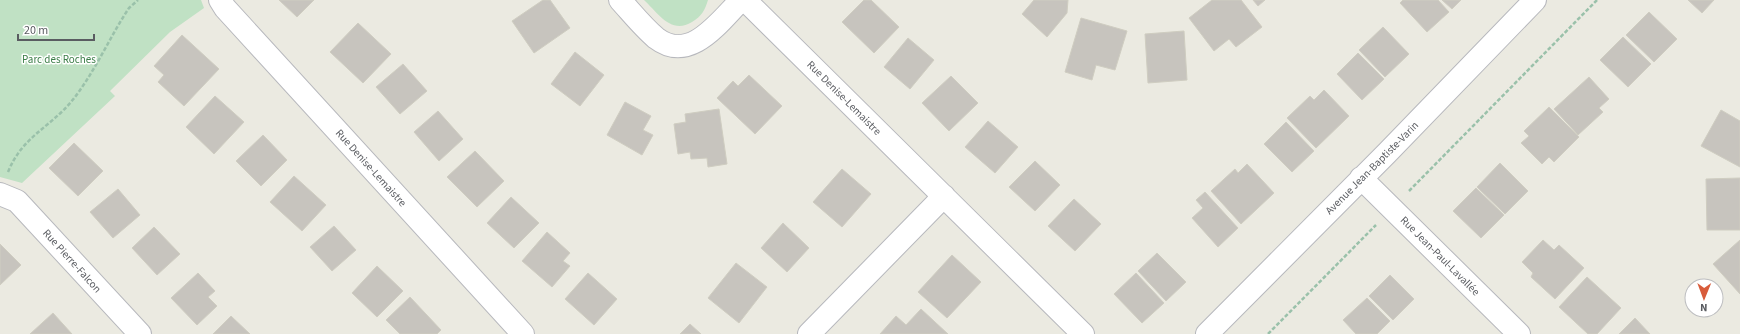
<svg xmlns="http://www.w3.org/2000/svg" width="1740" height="334" viewBox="0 0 1740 334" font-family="'Source Sans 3',sans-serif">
<rect width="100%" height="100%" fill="#ebeae1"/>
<path fill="#c0e1c4" d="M0,0H201L204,8L170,32L110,91L115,96L22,183L0,177Z
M644,0H708C705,10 702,16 692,22C671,35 658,13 644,0Z"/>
<path fill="#c7c4be" stroke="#cfcdc1" d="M279,0H314L297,17Z
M543,0H550L570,28L534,53L512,21Z
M864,0H871L899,27L874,53L842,22Z
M1034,0H1068L1067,13L1047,37L1022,14Z
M1212,0H1241L1262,27L1236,47L1229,39L1214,51L1189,18Z
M1253,0H1265L1258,6Z
M1403,0H1438L1449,12L1427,32L1400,3Z
M1442,0H1461L1452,9Z
M1688,0H1714L1702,13Z
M1649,12L1677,39L1654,62L1626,35Z
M1081,18L1127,31L1115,70L1096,65L1092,80L1065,72Z
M358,23L391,54L363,83L330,52Z
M1383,27L1409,54L1385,77L1359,50Z
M1184,31L1187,80L1148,83L1145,34Z
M182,35L219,69L184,106L158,82L164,75L154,66Z
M1623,37L1651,64L1628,87L1600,60Z
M908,38L934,60L910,89L884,67Z
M575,52L604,75L580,106L551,84Z
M1358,53L1384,79L1362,100L1337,74Z
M403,64L427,91L400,114L376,87Z
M749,75L782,106L755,134L717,98L733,81L738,86Z
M951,76L978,103L949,131L922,103Z
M1589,77L1609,99L1599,108L1603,112L1578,135L1554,109Z
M1324,90L1349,116L1316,148L1287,118L1310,96L1314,100Z
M215,96L244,122L214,154L186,127Z
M625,102L651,116L643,130L653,135L642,155L607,135Z
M1549,107L1579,137L1554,162L1549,157L1542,164L1521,143L1529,136L1524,131Z
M719,109L727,164L708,167L707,158L691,159L690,152L678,154L674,124L686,122L685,114Z
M1721,110L1740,121V167L1701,146Z
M438,111L463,139L439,161L414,132Z
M988,121L1018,147L995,173L965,147Z
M1286,122L1314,151L1292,172L1264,144Z
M263,135L287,160L261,186L236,161Z
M74,143L103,171L78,196L49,168Z
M475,151L504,181L477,207L447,177Z
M1035,161L1060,185L1035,211L1009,187Z
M1500,163L1528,191L1505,214L1477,187Z
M1247,164L1274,193L1241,224L1211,191L1235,169L1238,173Z
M842,169L871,194L842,227L813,202Z
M294,176L326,205L302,231L270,202Z
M1740,178V230H1707L1706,179Z
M1476,188L1504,215L1481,238L1453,211Z
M118,189L140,215L113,238L90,212Z
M1205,192L1238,228L1218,247L1192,218L1203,208L1196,200Z
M511,197L539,223L514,248L487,223Z
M1074,199L1101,224L1075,251L1048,226Z
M783,223L809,248L787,272L761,248Z
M334,226L356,250L332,271L310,247Z
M154,227L180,254L157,275L132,248Z
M547,232L570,253L563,261L570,266L552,287L522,261Z
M1543,240L1554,250L1559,245L1584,268L1555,299L1531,277L1533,273L1522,262Z
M1740,240V294L1713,264Z
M0,244L21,265L0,285Z
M1157,253L1186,282L1166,301L1138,271Z
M952,255L981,282L947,318L918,292Z
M736,263L767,287L739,323L708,298Z
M377,266L403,291L377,317L352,293Z
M198,273L215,291L208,297L217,306L197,325L171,298Z
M588,273L617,299L594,325L565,299Z
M1136,273L1164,303L1142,323L1114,294Z
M1390,275L1414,299L1393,320L1369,296Z
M1587,277L1621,308L1597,334H1588L1559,307Z
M410,297L441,330L437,334H400L386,320Z
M1367,298L1390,321L1377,334H1356L1343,320Z
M921,309L948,334H880L896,316L906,325Z
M53,313L72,334H30Z
M231,316L250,334H213Z
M1635,318L1650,334H1619Z
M690,324L701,334H680Z"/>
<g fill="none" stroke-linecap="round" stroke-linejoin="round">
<defs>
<path id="minor" d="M220,0L225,8L523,334
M620,0C631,12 643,27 656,38C690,64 719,22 741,0
M745,0L1083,334
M1361,178L1519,334
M0,194L17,201L140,334
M809,334L944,196
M1207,334L1387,153L1535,0"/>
</defs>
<use href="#minor" stroke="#b7b8bd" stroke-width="24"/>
<path stroke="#9ac1aa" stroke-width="2.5" stroke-dasharray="4 2" stroke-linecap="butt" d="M8,172C22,137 49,128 71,102C94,74 109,38 129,8L138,0
M1409,191L1597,0
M1268,334L1376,225"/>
<use href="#minor" stroke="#fff" stroke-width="22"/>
</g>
<g text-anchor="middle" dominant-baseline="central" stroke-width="3" stroke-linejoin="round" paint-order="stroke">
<g font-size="11" fill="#3c7e48" stroke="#fff">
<text x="59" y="59">Parc des Roches</text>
</g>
<g font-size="11" fill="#5a5c61" stroke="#fff">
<text transform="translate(844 98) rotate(45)">Rue Denise-Lemaistre</text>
<text transform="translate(371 168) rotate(48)">Rue Denise-Lemaistre</text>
<text transform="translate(1372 168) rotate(-45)">Avenue Jean-Baptiste-Varin</text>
<text transform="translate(1440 256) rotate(45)">Rue Jean-Paul-Lavallée</text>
<text transform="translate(72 261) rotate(48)">Rue Pierre-Falcon</text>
</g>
</g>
<g transform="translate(1704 298) rotate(181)"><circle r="19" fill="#ffffff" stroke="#bdbec0"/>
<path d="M0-3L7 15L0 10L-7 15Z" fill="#d85c3b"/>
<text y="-6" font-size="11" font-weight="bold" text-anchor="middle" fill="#5a5c61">N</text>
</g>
<path d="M18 34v6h76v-6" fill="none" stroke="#5a5c61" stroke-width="2"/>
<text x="24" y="34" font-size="12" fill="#5a5c61" stroke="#ffffff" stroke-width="3" paint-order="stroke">20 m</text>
</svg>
